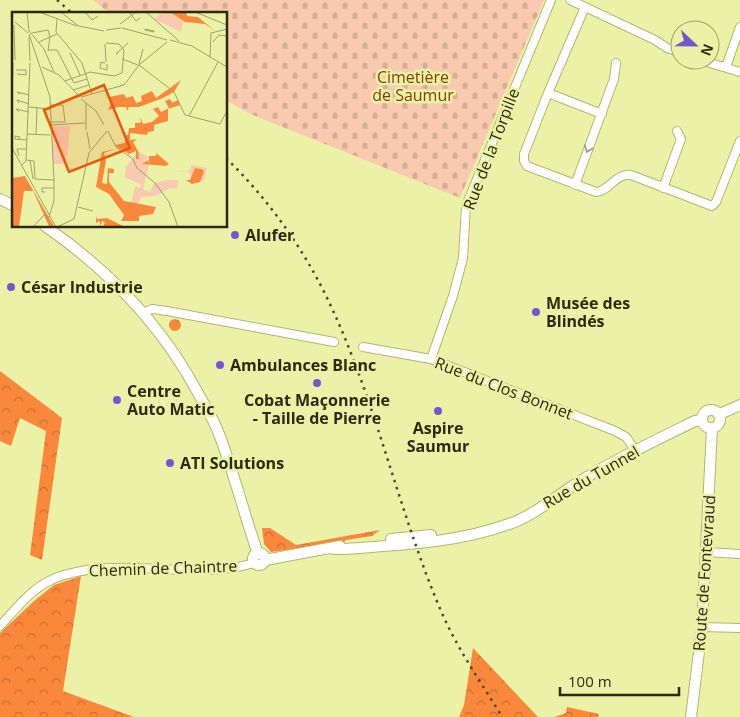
<svg xmlns="http://www.w3.org/2000/svg" width="740" height="717" viewBox="0 0 740 717" font-family="'Open Sans',sans-serif">
<defs>
<pattern id="forest-crowns" width="20" height="18" patternUnits="userSpaceOnUse" patternTransform="scale(1.25)"><rect width="20" height="18" fill="#fa883c"/><path d="M2 6a3 3 0 1 1 6 0M12 15a3 3 0 1 1 6 0" fill="none" stroke="#cb6f31"/></pattern>
<pattern id="cemetery-stones" width="16" height="16" patternUnits="userSpaceOnUse" patternTransform="scale(1.25)"><rect width="16" height="16" fill="#f9caaf"/><path d="M2 7V4a2 2 0 0 1 4 0v3zM10 15v-3a2 2 0 0 1 4 0v3z" fill="#d6ae95"/></pattern>
</defs>
<rect width="100%" height="100%" fill="#ecf1a8"/>
<path fill="url(#forest-crowns)" d="M169 325a6 6 0 1 1 12 0a6 6 0 1 1-12 0Z
M0,371L62,418L42,560L30,555L46,431L20,418L11,446L0,441Z
M262,528H270L296,545L380,530L372,536L346,540L344,542L340,540L330,544L271,552L264,544Z
M81,576L63,691L134,717H0V633L34,601L54,585Z
M473,648L538,717H459L464,705Z
M567,707L599,714L598,717H554L566,713Z"/>
<path fill="url(#cemetery-stones)" d="M93,0H544L460,198L248,113L226,100V14H110Z"/>
<g fill="none" stroke-linecap="round" stroke-linejoin="round">
<defs>
<path id="street" d="M570,0L655,40L667,48L680,52
M585,7L548,93L524,154V161L527,166L596,192C610,191 615,173 631,175L712,206L716,202L740,141
M700,60L740,72
M726,67L740,27
M548,93L602,114
M575,185L614,79L616,63
M663,188L681,139L677,131
M145,312L152,309L167,311L334,342
M363,347L431,359L615,431L626,437L635,450
M431,359L453,296L463,258L466,206L551,0
M706,552L740,554
M0,626C15,610 31,589 51,580C62,574 75,572 87,570C142,562 201,579 254,563
M702,627L740,628"/>
<path id="secondary" d="M0,199L14,206
M45,226C110,271 161,324 198,393C205,406 214,420 219,434C234,473 244,514 258,554
M702 419a9 9 0 1 1 18 0a9 9 0 1 1-18 0Z
M720,414L740,405
M391,539L431,535
M333,549H344C399,545 457,543 509,524C536,515 562,491 587,477C622,456 658,439 695,421L702,420
M253 559a6 6 0 1 1 12 0a6 6 0 1 1-12 0Z
M265,560L340,546
M691,717L702,627L712,428"/>
</defs>
<use href="#street" stroke="#b2b670" stroke-width="10"/>
<use href="#secondary" stroke="#b2b670" stroke-width="12"/>
<use href="#street" stroke="#fff" stroke-width="8"/>
<use href="#secondary" stroke="#fff" stroke-width="10"/>
<path stroke="#494b26" stroke-width="2.5" stroke-dasharray="2.5 5" stroke-linecap="butt" d="M57,0L73,14
M226,158C268,199 304,249 329,302C376,401 398,510 441,611C457,648 480,681 501,715"/>
</g>
<defs><path id="oneway-chevron" d="M-2-3.5L2.5 0L-2 3.5" fill="none" stroke-width="1.6" stroke-linecap="round" stroke-linejoin="round" transform="scale(1.25)"/></defs>
<use stroke="#9fa092" href="#oneway-chevron" transform="translate(588 149) rotate(111)"/>
<g fill="#7556d0" stroke="#ecf1a8" stroke-width="2">
<circle cx="235" cy="235" r="5"/>
<circle cx="11" cy="287" r="5"/>
<circle cx="536" cy="312" r="5"/>
<circle cx="220" cy="365" r="5"/>
<circle cx="317" cy="383" r="5"/>
<circle cx="117" cy="400" r="5"/>
<circle cx="438" cy="411" r="5"/>
<circle cx="170" cy="463" r="5"/>
</g>
<g text-anchor="middle" dominant-baseline="central" stroke-width="5" stroke-linejoin="round" paint-order="stroke">
<g font-size="16" fill="#873f04" stroke="#ecf1a8">
<text x="413" y="77">Cimetière<tspan x="413" dy="18">de Saumur</tspan></text>
</g>
<g font-size="16" fill="#2a2b0d" stroke="#ecf1a8">
<text transform="translate(491 149) rotate(-69)">Rue de la Torpille</text>
<text transform="translate(504 388) rotate(21)">Rue du Clos Bonnet</text>
<text transform="translate(591 477) rotate(-30)">Rue du Tunnel</text>
<text transform="translate(163 568) rotate(-2)">Chemin de Chaintre</text>
<text transform="translate(704 573) rotate(-86)">Route de Fontevraud</text>
</g>
<g font-size="16" font-weight="bold" fill="#2a2b0d" stroke="#ecf1a8" text-anchor="start">
<text x="245" y="235">Alufer</text>
<text x="21" y="287">César Industrie</text>
<text x="546" y="303">Musée des<tspan x="546" dy="18">Blindés</tspan></text>
<text x="230" y="365">Ambulances Blanc</text>
<text x="127" y="391">Centre<tspan x="127" dy="18">Auto Matic</tspan></text>
<text x="317" y="400" text-anchor="middle">Cobat Maçonnerie<tspan x="317" dy="18">- Taille de Pierre</tspan></text>
<text x="438" y="428" text-anchor="middle">Aspire<tspan x="438" dy="18">Saumur</tspan></text>
<text x="180" y="463">ATI Solutions</text>
</g>
</g>
<g transform="translate(12 12)">
<rect width="215" height="215" fill="#ecf1a8"/>
<path d="M151,0H158L171,9L169,20L142,7ZM126,139L136,145L130,152L137,153L131,177L138,180L142,171L155,168H166L165,177L158,176L144,184L129,185L126,193L119,192L123,174L128,176L129,173L113,165L114,155ZM180,153L195,156L192,169H189L190,156H183L179,166L177,160L165,159H177Z" fill="#f9caaf"/>
<path d="M158,0H174L175,4L186,5L202,18L193,12L173,10ZM169,68L162,80L151,86L127,95H117L115,99L114,95H106L96,98L100,90L97,85L112,82L114,86L121,84L124,91L130,89L129,84L140,79L144,86ZM158,87L160,91L166,88L168,93L156,97V109L142,113V119L136,120L135,123L118,121V128L125,127L121,130L126,139L127,147H124V139L117,142L105,135L103,133L113,131V123H116L117,116H123V111H129L128,105L131,112L140,110L147,104L141,97L146,95L149,100L157,96L153,89ZM103,137L92,141L94,149L90,171L95,172L96,156L102,157V161H97V170L112,189L144,195L141,202L127,204V209H109L112,203L97,182L84,175L90,140ZM144,141L157,152L154,154L130,152L136,148L137,152V144H144ZM183,156L190,157L192,160L188,170L180,172L174,168H178ZM13,164L15,168L42,214H37L21,179H12L7,215H0V166ZM84,204L85,207L95,206L113,215H91L93,210L90,209L88,215V209L84,211Z" fill="#fa883c"/>
<path d="M39,114H58L54,152H41Z" fill="#f9caaf"/>
<path fill="none" stroke="#9ea26a" stroke-width="1" d="M15,0L17,19M27,0L62,13L92,19M49,0L65,13M73,0L80,8L86,4M117,0L124,9L128,6M134,0L167,29M183,0L215,13M45,6L44,20L70,51L80,82M3,10L16,21M108,12L124,0M2,13L3,48M110,16L155,28M133,17L142,19V20L133,18ZM94,18L109,16M17,19L32,37L42,60M20,21L36,18L38,25L27,30M17,22L38,85L42,169V189L37,205L32,203L21,215M17,25L18,49M158,28L180,34L215,55M201,30L207,23L215,24M93,32L94,50M36,38H45L62,71L75,67M36,39L38,25L45,22M58,41L68,63M106,41L104,42L116,31M198,45L199,21L215,17M110,47L126,53M93,51L89,50L88,56L95,58V52M127,52L131,37M127,53L162,80L173,103L208,112L215,99M127,53L155,30M30,55L47,63L68,85M4,58H14V63L5,62M53,69L78,60L102,64L110,61L112,38L107,32L94,31M61,78L77,73M8,82L5,80L17,83M69,85L112,73L127,53M69,87L84,99L92,113M0,89L1,51M7,91L5,88L17,92M74,91V118M17,95L38,97M7,100L4,97L17,100M177,104L206,50M38,110H53L51,93H38M38,113L73,111M96,119L104,135L121,147L125,156L143,171L157,190L166,215M75,120L78,137M15,122L38,123M24,123L25,96M7,128L8,125L3,124V127L15,128M0,136L44,215M7,144L5,137H15M14,148L22,149L23,167L42,168M18,148L21,167M9,154L14,149L18,51M33,180H30V176H42M66,195L81,199M45,215L62,207L77,141L95,119"/>
<path fill="#e8590c" fill-opacity="0.15" stroke="#e8590c" stroke-width="2.5" d="M92,73L118,136L57,160L32,98Z"/>
<rect width="215" height="215" fill="none" stroke="#2a2b0d" stroke-width="2.5"/>
</g>
<g transform="translate(695 45) rotate(112)"><circle r="24" fill="#ecf1a8" stroke="#9ea26a"/>
<path d="M0-4L9 19L0 12L-9 19Z" fill="#7556d0"/>
<text y="-8" font-size="14" font-weight="bold" text-anchor="middle" fill="#2a2b0d">N</text>
</g>
<path d="M560 687v8h119v-8" fill="none" stroke="#2a2b0d" stroke-width="2.5"/>
<text x="568" y="687" font-size="15" fill="#2a2b0d" stroke="#ecf1a8" stroke-width="4" paint-order="stroke">100 m</text>
</svg>
